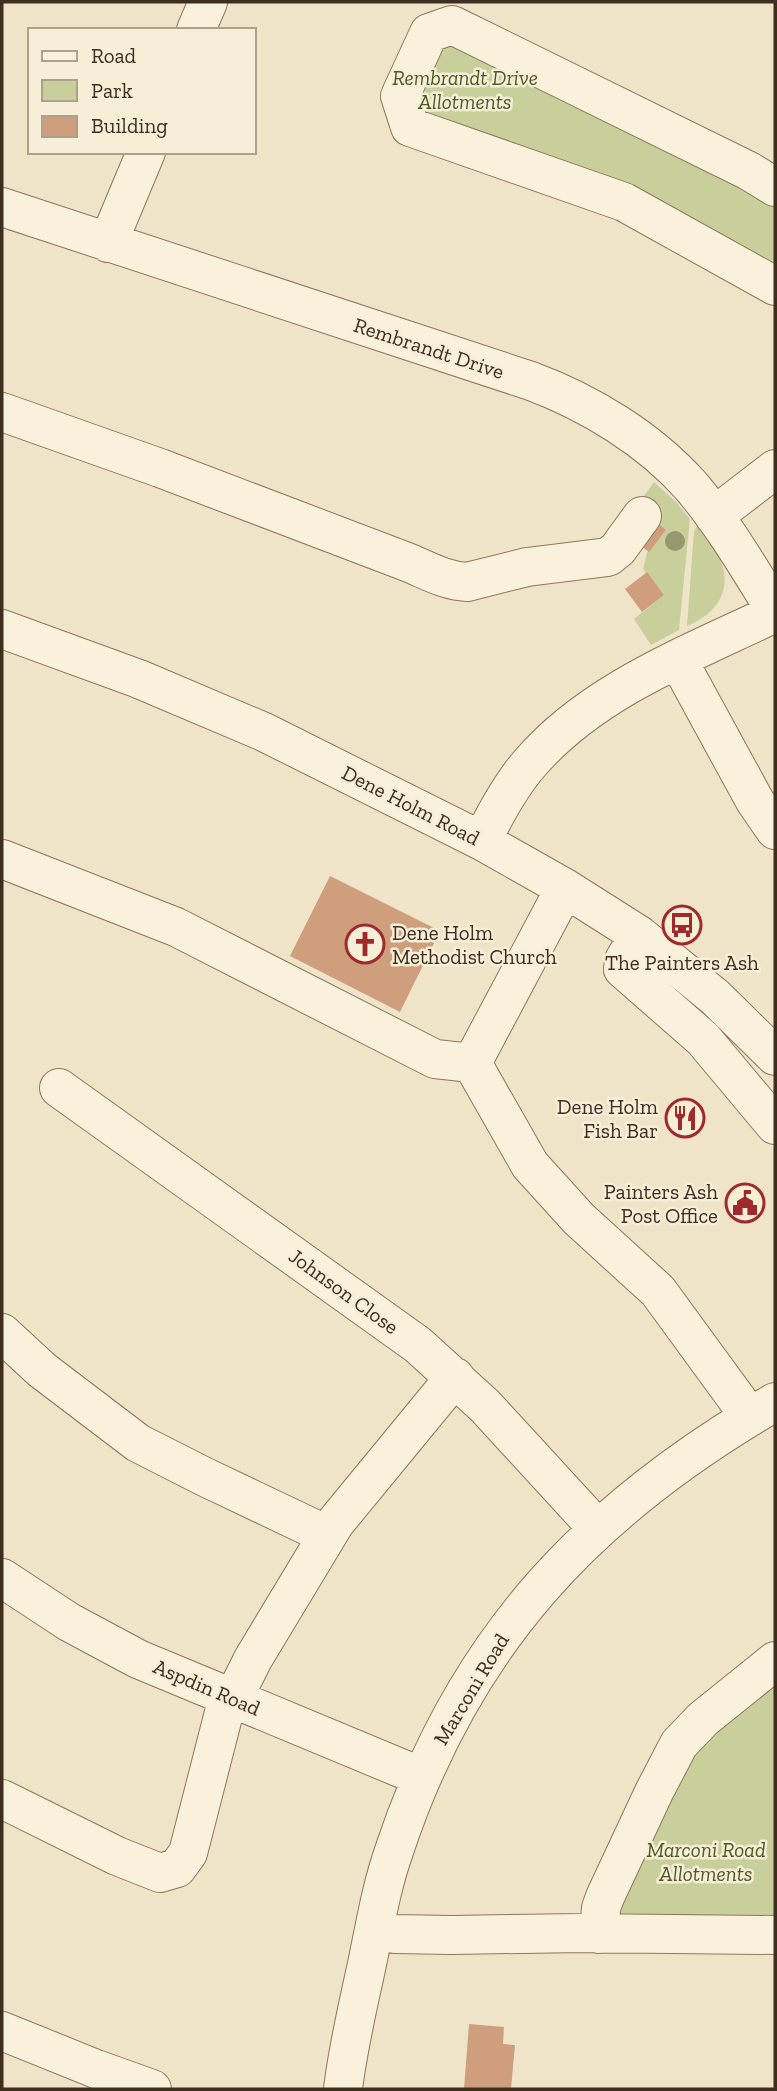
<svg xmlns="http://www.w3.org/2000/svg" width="777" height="2091" viewBox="0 0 777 2091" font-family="'Zilla Slab',serif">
<rect width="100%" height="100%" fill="#f0e4c8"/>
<path fill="#c9cf9b" d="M455,32L775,194V278L427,124L410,99L436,41Z
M654,482L676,502L690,519L679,630L651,645L634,619L664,595L643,569L647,553L665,529L636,507Z
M697,526C705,537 718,551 722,564C732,594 713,616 687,626L694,531Z
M775,1670V1929L627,1927L611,1911L690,1744Z"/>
<path fill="#cf9f7d" d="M654,520L666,530L649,552L637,543Z
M647,572L664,595L642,612L625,589Z
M330,876L440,931L400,1012L290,956Z
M469,2024L504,2027L503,2044L515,2045L511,2089H464Z"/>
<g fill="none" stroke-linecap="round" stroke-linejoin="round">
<defs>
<path id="minor" d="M196,30L208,2
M775,187L749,171L452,25L429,33L400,96L410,127L624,202L775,286
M2,207L531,381C590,403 649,439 691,486C724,525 749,568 775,610
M108,243L146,152
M2,412L160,468L407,562C427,570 445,581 467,582L527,567L608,557L618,549L642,516
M714,516L775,469
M2,629L139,679L264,732L482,841L565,888L639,935L715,997L775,1056
M678,660L755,801L775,830
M482,841C495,814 510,786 530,763C593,690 690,654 775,613
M2,859L176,927L435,1059L472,1063L565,888
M639,935L624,960L623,969L703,1039L775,1125
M472,1063L530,1165L579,1219L658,1291L750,1417
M59,1088L418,1345L485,1406L598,1529
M2,1333L42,1370L138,1443L205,1477L327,1535
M2,1578L69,1622L138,1659L422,1777
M233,1699L253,1659L335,1523L455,1377
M2,1799L117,1856L160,1873L177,1868L188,1853L228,1697
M374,1931L395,1934L451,1935L581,1933L775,1935
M599,1934L601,1908L605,1897L654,1792L679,1744L703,1719L775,1661
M2,2031L96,2069L152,2089
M343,2089C348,2047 358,2006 367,1964C375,1926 381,1888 394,1851C463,1642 587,1511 775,1402"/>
</defs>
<use href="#minor" stroke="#8d765c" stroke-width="40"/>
<use href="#minor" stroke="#faf1dc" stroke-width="38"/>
</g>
<circle fill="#96986f" cx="675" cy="541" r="10"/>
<defs>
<symbol id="bus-ring" viewBox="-11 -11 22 22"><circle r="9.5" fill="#f7eed8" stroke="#9e2a2b" stroke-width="1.5"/><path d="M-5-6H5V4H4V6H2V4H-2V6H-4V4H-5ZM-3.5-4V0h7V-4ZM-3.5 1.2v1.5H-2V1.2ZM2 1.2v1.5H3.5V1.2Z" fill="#9e2a2b"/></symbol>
<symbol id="church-ring" viewBox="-11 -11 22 22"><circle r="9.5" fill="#f7eed8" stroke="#9e2a2b" stroke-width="1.5"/><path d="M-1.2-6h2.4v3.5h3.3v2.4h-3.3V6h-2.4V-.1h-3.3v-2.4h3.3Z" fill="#9e2a2b"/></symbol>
<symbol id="restaurant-ring" viewBox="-11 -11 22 22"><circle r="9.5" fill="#f7eed8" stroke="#9e2a2b" stroke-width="1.5"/><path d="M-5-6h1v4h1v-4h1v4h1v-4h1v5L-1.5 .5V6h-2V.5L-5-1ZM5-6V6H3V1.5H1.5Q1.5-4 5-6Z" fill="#9e2a2b"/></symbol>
<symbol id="civic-ring" viewBox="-11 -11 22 22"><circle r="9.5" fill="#f7eed8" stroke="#9e2a2b" stroke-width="1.5"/><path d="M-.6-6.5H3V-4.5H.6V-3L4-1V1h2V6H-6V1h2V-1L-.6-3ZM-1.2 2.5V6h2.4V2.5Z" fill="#9e2a2b"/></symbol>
</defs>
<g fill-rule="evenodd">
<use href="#bus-ring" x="660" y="903" width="44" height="44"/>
<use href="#church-ring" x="343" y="922" width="44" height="44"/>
<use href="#restaurant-ring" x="663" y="1096" width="44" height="44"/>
<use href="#civic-ring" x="723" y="1181" width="44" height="44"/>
</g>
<g text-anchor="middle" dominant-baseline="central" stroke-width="5" stroke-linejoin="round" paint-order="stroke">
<g font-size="21" font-style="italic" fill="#4d5a26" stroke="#f7eed8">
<text x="465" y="77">Rembrandt Drive<tspan x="465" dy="24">Allotments</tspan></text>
<text x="706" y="1849">Marconi Road<tspan x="706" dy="24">Allotments</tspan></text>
</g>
<g font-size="21" fill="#3d2e20" stroke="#f7eed8">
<text transform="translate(429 348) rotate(18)">Rembrandt Drive</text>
<text transform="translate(411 805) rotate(27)">Dene Holm Road</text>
<text transform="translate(344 1291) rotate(36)">Johnson Close</text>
<text transform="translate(207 1687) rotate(23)">Aspdin Road</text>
<text transform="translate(471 1689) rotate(-59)">Marconi Road</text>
</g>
<g font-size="21" fill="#3d2e20" stroke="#f7eed8" text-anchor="end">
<text x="392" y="932" text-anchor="start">Dene Holm<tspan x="392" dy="24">Methodist Church</tspan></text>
<text x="682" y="962" text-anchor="middle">The Painters Ash</text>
<text x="658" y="1106">Dene Holm<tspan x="658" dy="24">Fish Bar</tspan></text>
<text x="718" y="1191">Painters Ash<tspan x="718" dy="24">Post Office</tspan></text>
</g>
</g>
<rect width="777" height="2091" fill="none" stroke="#3d2e20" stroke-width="7"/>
<rect x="28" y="28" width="228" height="126" fill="#f7eed8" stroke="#ada18e" stroke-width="2"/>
<rect x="42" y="51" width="35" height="10" fill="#faf1dc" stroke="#ada18e" stroke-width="2"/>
<text x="91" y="63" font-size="21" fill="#3d2e20">Road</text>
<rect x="42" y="80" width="35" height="21" fill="#c9cf9b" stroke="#ada18e" stroke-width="2"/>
<text x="91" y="98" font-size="21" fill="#3d2e20">Park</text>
<rect x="42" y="116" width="35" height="21" fill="#cf9f7d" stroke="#ada18e" stroke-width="2"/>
<text x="91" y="133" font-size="21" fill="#3d2e20">Building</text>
</svg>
